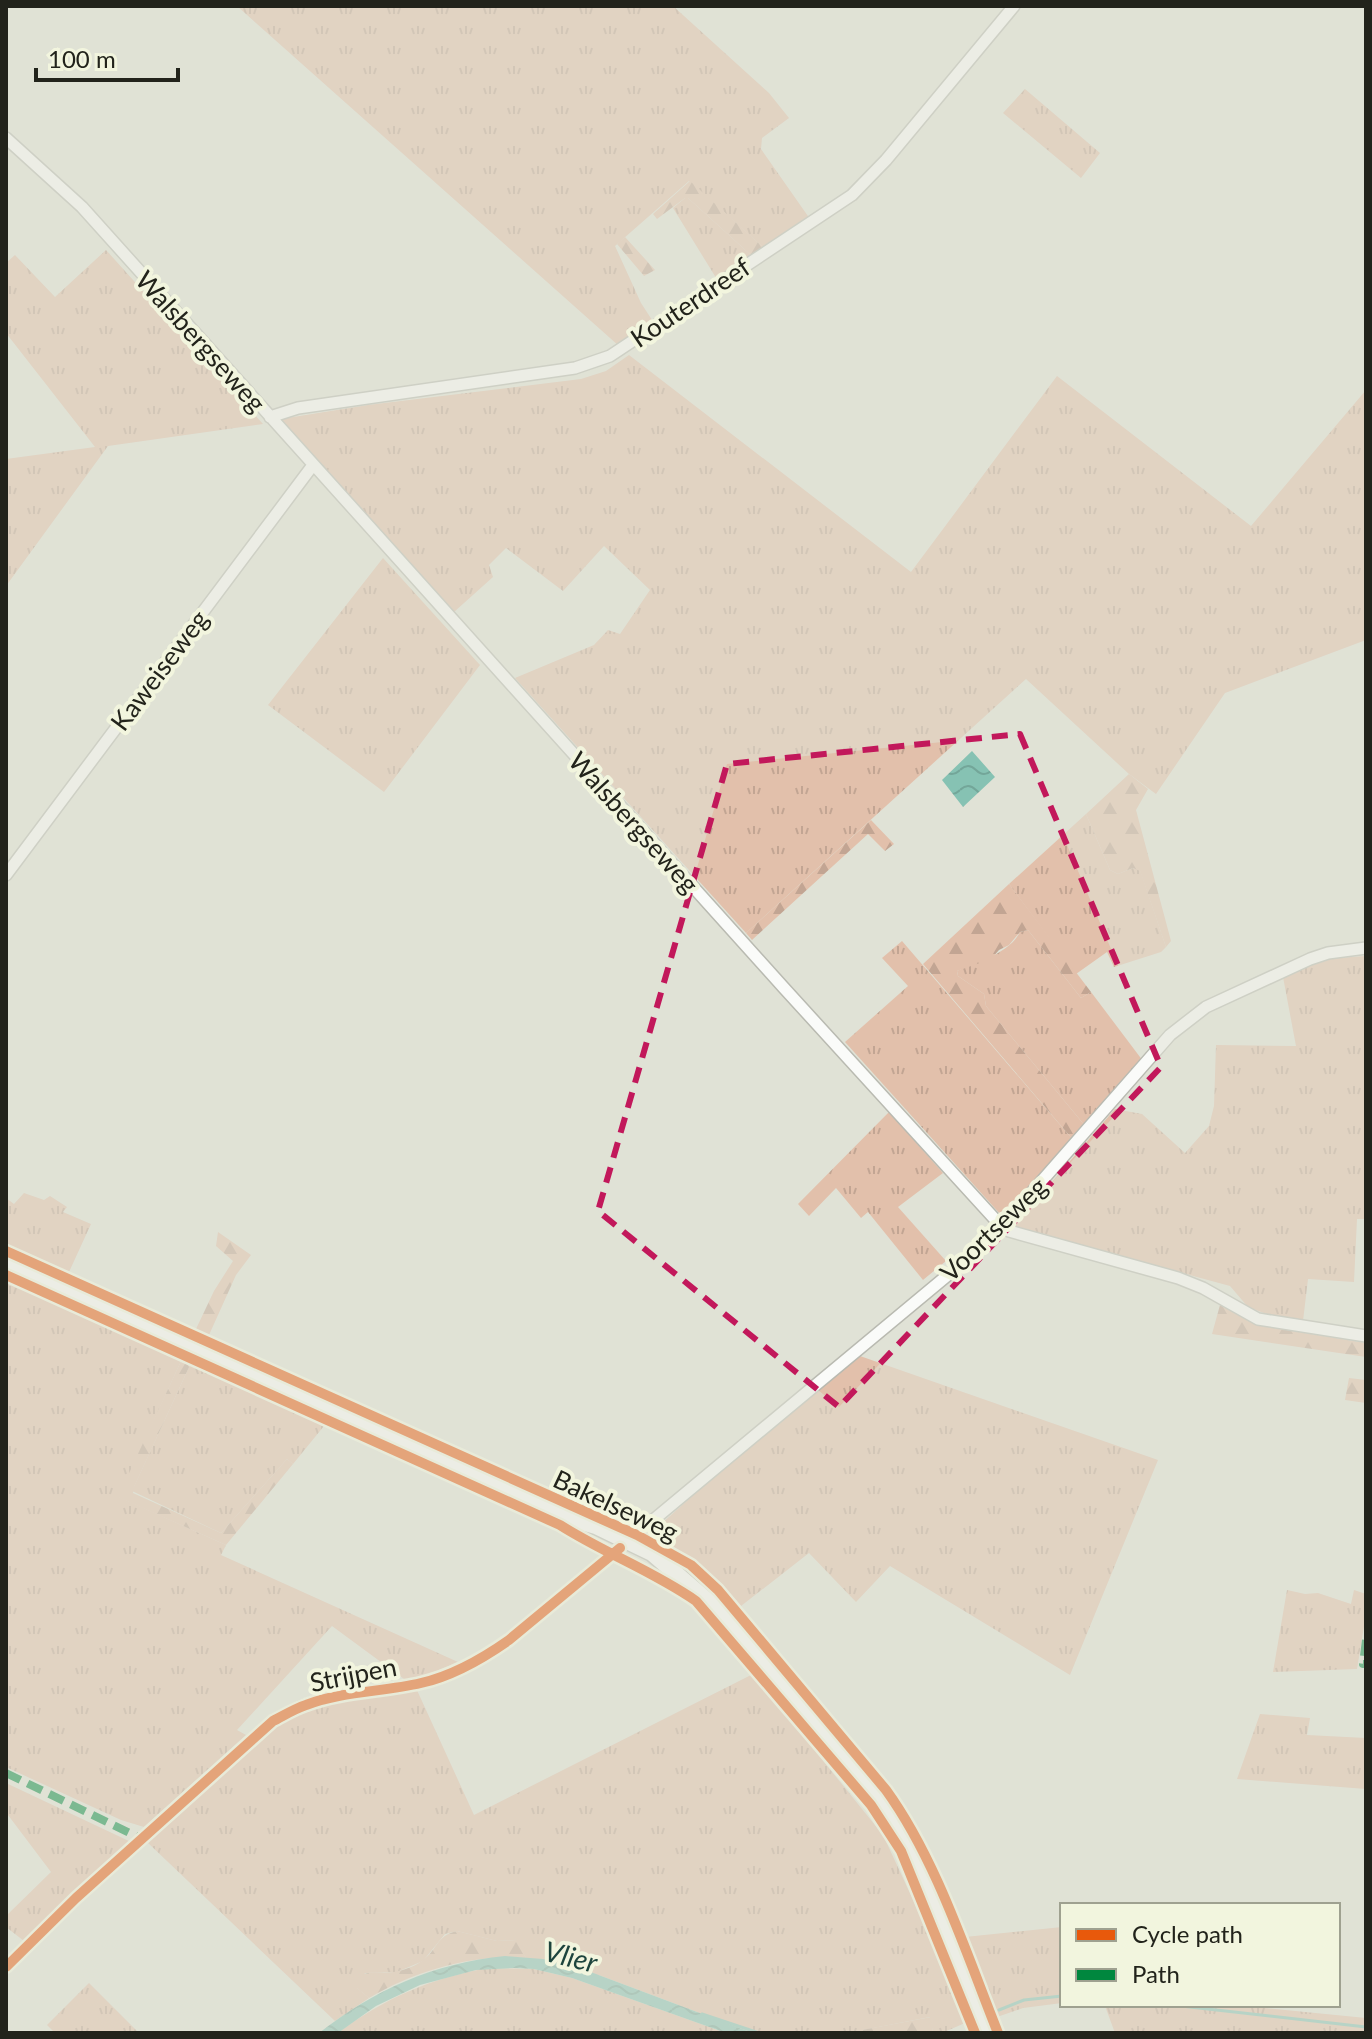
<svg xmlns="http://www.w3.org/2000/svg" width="1372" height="2039" viewBox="0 0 1372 2039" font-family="Lato,sans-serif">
<defs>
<pattern id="grass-tufts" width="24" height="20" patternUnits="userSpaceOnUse" patternTransform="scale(2)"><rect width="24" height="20" fill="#e2c0ab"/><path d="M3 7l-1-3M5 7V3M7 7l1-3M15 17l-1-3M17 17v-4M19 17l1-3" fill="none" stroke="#c2a593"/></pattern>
<pattern id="forest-firs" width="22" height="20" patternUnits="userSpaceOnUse" patternTransform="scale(2)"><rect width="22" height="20" fill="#e2c0ab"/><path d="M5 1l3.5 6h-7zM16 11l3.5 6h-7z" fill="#c2a593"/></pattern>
<pattern id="water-waves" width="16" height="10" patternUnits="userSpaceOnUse" patternTransform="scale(2)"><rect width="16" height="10" fill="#86c2b3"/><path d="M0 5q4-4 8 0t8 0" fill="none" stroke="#73a699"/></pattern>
</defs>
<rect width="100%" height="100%" fill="#e0e2d6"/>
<path fill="url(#grass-tufts)" d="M237,6H673L769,93L789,118L762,138L761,149L810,219L765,249L689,181L615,246L641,303L654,323L619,346Z
M1025,89L1100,153L1081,178L1003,113Z
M685,198H688L753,257L718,281L673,208Z
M106,250L263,424L108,446L6,586V459L95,447L6,333V263L15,255L55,297Z
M629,355L911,572L1057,376L1251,526L1366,390V640L1225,693L1156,794L1129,774L1026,679L746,933L515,678L594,645L608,630L620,634L650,590L604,546L563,591L506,548L489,565L493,577L454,612L281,419L368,405L581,379L606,371Z
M383,558L480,665L384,792L268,705Z
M1086,814L1110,870L1118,874L1133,868L1140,870L1166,947L1161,952L1114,967L1107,952L1076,974L1009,884Z
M1028,930L1081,998L1091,992L1143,1061L1086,1127L986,1006L984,994L958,976L957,971C978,961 1009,954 1020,932Z
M902,941L1074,1141L1028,1191L1001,1215L845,1042L908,986L882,958Z
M1366,956V1219H1357L1354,1282L1308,1279L1303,1321L1269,1315L1248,1307L1230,1286L1013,1227L1115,1109L1142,1114L1185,1153L1209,1126L1214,1106L1216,1045L1296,1046L1283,977L1323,959Z
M889,1112L943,1173L898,1207L946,1261L923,1280L868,1212L861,1218L836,1188L809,1216L798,1204Z
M24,1193L44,1200L50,1196L67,1207L63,1212L91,1224L69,1272L6,1244V1198L14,1204Z
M6,1281L181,1361L119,1497L226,1545L221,1555L458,1662L420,1678L404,1679L332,1626L237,1730L246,1735L144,1827L121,1820L6,1767Z
M860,1356L1158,1460L1070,1675L890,1566L856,1602L809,1553L741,1606C716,1575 689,1556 655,1535L660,1525L750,1444Z
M190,1365L324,1426L293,1464L287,1459L221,1533L132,1491Z
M1287,1590L1305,1594L1318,1593L1351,1604L1354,1590L1366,1594V1614L1357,1669L1273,1672Z
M753,1674L883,1835L946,1971L965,2023L942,2033H933L930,2017L863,2030V2033H753L588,1971L526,1958L516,1940L497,1941L457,1931L445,1934L423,1961L397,1972L365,1973L357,1988L369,1998L335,2021L147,1842L273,1728C315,1700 367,1696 416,1688L474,1815Z
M1260,1714L1310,1718L1307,1735L1366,1738V1789L1237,1779Z
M6,1783L131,1842L24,1941L6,1927V1916L51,1872L8,1815L6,1816Z
M1062,1927V2003L1023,2008L997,2017L965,1937Z
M489,1968L534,1969L572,1978L726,2033H338C383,1999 433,1977 489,1968Z
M89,1983L139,2033H55L47,2025Z
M1100,2005H1235L1366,2018V2033H1115L1105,2006Z"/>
<path fill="url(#forest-firs)" d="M690,181L765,249L753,257L688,198H685L657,219L653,214Z
M625,237L655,270L644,276L617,244Z
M1129,774L1148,789L1136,810L1171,941L1166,947L1140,871L1133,868L1118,874L1110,870L1086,814Z
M871,820L894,844L885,851L868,834L752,940L746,933Z
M1009,884L1091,992L1081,998L1028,930L1020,932L1009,945L999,950L991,959L957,971L958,976L984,994L986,1006L1086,1127L1074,1141L923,964Z
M218,1232L251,1255L236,1275L209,1335L196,1329L214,1291L233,1261L216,1246Z
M1220,1305L1268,1327L1366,1343V1357L1212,1334Z
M181,1361L190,1365L134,1487L133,1493L221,1533L287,1459L293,1464L226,1545L118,1497Z
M1349,1378L1366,1380V1403L1345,1400Z
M457,1931L497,1941L517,1940L526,1958C472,1954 416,1970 369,1998L353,1985C361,1966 383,1976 399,1971C406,1969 418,1965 423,1960C438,1949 436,1936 457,1931Z
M931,2017L933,2033H863L862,2030Z"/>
<path fill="url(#water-waves)" d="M972,751L995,777L963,807L942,780Z
M505,1956L543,1959L588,1971L753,2033H726L572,1978L534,1969L514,1968L476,1970L420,1985L376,2006L338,2033H319C374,1990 434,1963 505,1956Z"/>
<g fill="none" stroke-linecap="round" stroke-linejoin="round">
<path stroke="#86c2b3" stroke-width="3" d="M1172,2005L1366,2027
M999,2010L1024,2000L1062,1996
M702,2014L759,2033"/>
<defs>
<path id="minor" d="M6,138L82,207L784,988L1002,1227L1009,1231L1178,1278L1203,1288L1258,1319L1366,1336
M270,417L298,408L575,368L610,356L852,195L886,160L1014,6
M6,875L313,465
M6,1967L76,1898L273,1721C283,1716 294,1709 306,1705C342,1691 383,1692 421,1683C452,1676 482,1659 509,1640L990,1240L1170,1035L1206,1007L1310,959L1328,953L1366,948"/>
<path id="secondary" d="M6,1262L568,1518L596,1526L652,1553L717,1609L876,1797L908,1845L984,2033"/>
</defs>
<use href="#minor" stroke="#b9bab1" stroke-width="14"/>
<use href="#secondary" stroke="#b9bab1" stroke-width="19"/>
<use href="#minor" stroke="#fafbf9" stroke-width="11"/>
<use href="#secondary" stroke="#fafbf9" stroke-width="16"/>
<path stroke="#00873e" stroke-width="8" stroke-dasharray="16 8" stroke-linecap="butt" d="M1366,1640L1363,1664H1366
M6,1773L142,1839"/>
<defs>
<path id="cycleway" d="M6,1251L637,1535L691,1565L718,1590L886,1790C936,1859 966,1953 998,2033
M6,1275L560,1525C604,1553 653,1571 696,1601L871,1805L901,1851L975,2033
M6,1967L76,1898L273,1721C283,1716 294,1709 306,1705C342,1691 383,1692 421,1683C452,1676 482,1659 509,1640L620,1548"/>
</defs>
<use href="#cycleway" stroke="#f2f5de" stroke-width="15"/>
<use href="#cycleway" stroke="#e8590c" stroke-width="10"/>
</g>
<path d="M0 0H1372V2039H0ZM1020,734L1161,1067L839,1407L598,1211L727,764Z" fill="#e0e2d6" fill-opacity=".55" fill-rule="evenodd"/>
<path fill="none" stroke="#c2185b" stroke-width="6" stroke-dasharray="16 10" stroke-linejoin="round" d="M1020,734L1161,1067L839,1407L598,1211L727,764Z"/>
<g text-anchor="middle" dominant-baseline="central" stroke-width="8" stroke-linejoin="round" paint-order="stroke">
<g font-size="26" fill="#22231b" stroke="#f2f5de">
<text transform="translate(690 302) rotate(-34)">Kouterdreef</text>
<text transform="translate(201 341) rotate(48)">Walsbergseweg</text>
<text transform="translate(159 670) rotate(-53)">Kaweiseweg</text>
<text transform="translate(634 822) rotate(48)">Walsbergseweg</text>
<text transform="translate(993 1229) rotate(-44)">Voortseweg</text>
<text transform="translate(616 1505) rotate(25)">Bakelseweg</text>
<text transform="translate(353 1674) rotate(-11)">Strijpen</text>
</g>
<g font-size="28" font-style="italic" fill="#1d443d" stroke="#f2f5de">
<text transform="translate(571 1956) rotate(14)">Vlier</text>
</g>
</g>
<rect width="1372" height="2039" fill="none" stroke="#22231b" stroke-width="16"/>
<rect x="1060" y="1903" width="280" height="104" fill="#f2f5de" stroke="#9fa190" stroke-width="2"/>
<rect x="1076" y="1929" width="40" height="12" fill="#e8590c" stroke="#9fa190" stroke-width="2"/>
<text x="1132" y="1943" font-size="24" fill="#22231b">Cycle path</text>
<rect x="1076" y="1969" width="40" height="12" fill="#00873e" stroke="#9fa190" stroke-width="2"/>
<text x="1132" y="1983" font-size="24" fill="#22231b">Path</text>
<path d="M36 68v12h142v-12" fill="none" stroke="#22231b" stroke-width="4"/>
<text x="48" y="68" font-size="24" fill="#22231b" stroke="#f2f5de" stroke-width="6" paint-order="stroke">100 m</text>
</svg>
